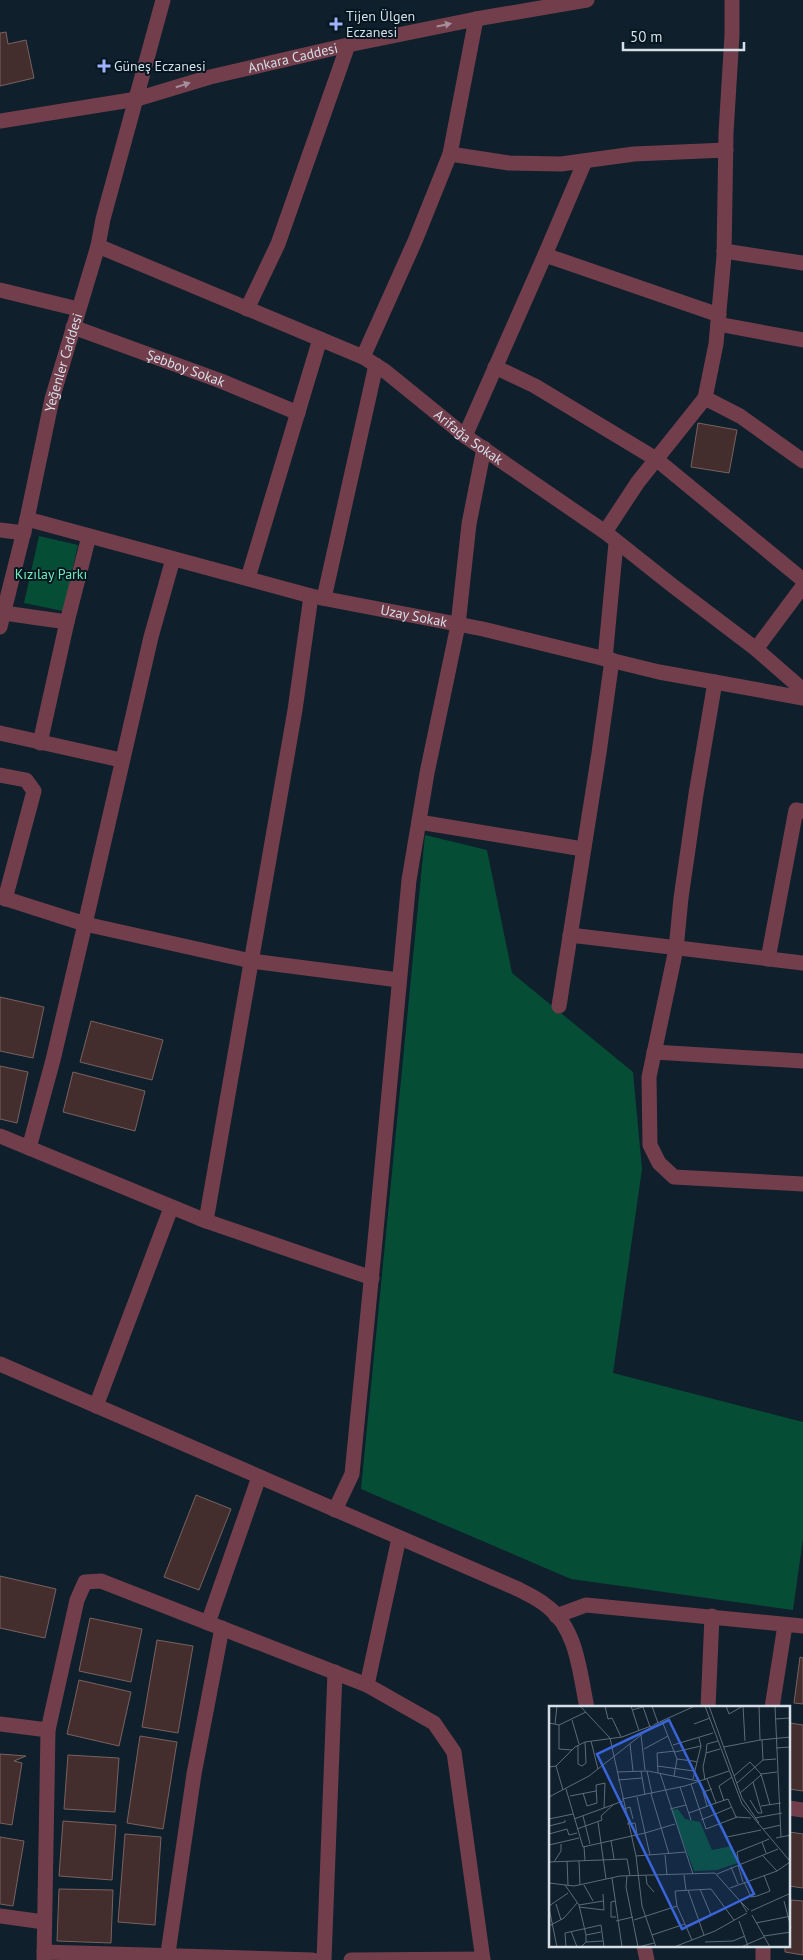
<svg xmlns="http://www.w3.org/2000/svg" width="803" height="1960" viewBox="0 0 803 1960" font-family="'PT Sans',sans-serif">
<rect width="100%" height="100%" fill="#0f1f2b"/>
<path fill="#054e35" d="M39,536L78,545L63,611L24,603Z
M425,835L487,850L512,973L633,1072L642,1169L613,1373L803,1422V1539L793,1610L571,1579L361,1489Z"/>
<path fill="#442e2d" stroke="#79615f" d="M6,32L8,44L26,40L34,78L0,86V33Z
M698,423L737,430L729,473L691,467Z
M0,997L44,1007L33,1058L0,1051Z
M91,1021L163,1040L152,1080L80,1062Z
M0,1066L28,1072L17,1123L0,1119Z
M73,1072L145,1091L135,1131L63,1112Z
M196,1495L231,1509L199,1590L164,1577Z
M0,1576L56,1589L45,1638L0,1628Z
M90,1618L142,1629L131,1682L79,1671Z
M157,1640L193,1646L178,1733L142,1727Z
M800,1657L803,1658V1704L794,1703Z
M79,1680L131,1692L119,1746L67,1734Z
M790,1723L803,1725V1791L789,1789Z
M140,1736L177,1742L163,1829L127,1823Z
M0,1754L26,1756L14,1761L22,1763L12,1825L0,1823Z
M68,1755L119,1758L115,1812L64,1809Z
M63,1821L116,1825L112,1880L59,1876Z
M789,1832L803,1834V1888L789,1886Z
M125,1834L161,1837L155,1925L118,1922Z
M0,1837L24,1841L13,1906L0,1904Z
M59,1889L113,1890L111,1943L57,1941Z
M791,1900L803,1901V1955L785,1952V1946H789Z"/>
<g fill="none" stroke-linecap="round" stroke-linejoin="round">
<g stroke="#723e4c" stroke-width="15">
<path d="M450,154L509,163L561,164L634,154L726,150"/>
<path id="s1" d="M98,246L363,357L385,371L465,436L605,532L673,586L756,649L803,690"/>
<path d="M724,251L803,263"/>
<path d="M545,255L585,161"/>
<path d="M0,290L78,309"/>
<path d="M247,309L278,244L348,45"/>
<path d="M718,324L803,340"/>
<path id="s2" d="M73,327L221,381L298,413"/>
<path d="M363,357L415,241L450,154L476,19"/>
<path d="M495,367L535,386L656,459L803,580"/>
<path d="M705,398L716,344L724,256L726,133L732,35V0"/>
<path d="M465,436L545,255L719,315"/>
<path id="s3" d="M27,519L311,596L483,629L659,672L803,698"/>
<path d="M0,530L24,533"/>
<path d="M605,532L638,482L705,398L740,416L803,461"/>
<path d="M248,578L320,339"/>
<path d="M324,598L376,365"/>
<path d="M4,613L67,622L40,743"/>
<path d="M67,622L89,536"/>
<path d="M756,649L803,586"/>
<path d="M605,659L616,543"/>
<path d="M715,682L696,794L681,898L676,949L649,1077L650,1145L659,1163L674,1177L803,1184"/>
<path d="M0,733L121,760"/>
<path d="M0,775L26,780L34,791L5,899"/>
<path d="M419,822L583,849"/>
<path d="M0,897L85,924L151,637L173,559"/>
<path d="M570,935L803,963"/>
<path d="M768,959L796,810L803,811"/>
<path d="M559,1006L599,753L612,660"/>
<path d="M654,1052L803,1061"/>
<path d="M0,1136L206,1221L372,1278"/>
<path d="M29,1148L53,1060L85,924L251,961L399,980"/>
<path d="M206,1221L295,710L311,596"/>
<path d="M96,1406L171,1208"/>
<path d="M335,1510L352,1474L375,1241L409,880L427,773L458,625L469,524L484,448"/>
<path d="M556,1616L586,1605L803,1626"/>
<path d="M208,1623L259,1477"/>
<path d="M367,1685L399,1538"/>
<path d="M708,1708L712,1616"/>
<path d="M772,1708L785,1625"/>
<path d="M0,1724L48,1730"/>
<path d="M789,1808L803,1810"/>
<path d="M0,1916L44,1922"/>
<path d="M44,1952L313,1960"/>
<path d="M44,1960L48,1730L77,1600L85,1582L101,1581L367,1685L434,1723L454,1752L483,1960"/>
<path d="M167,1960L194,1774L222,1628"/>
<path d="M324,1960L335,1672"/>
<path d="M351,1960L483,1959"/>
<path d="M763,1960V1946"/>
</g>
<g stroke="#723e4c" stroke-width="15">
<path id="s4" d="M0,121L137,99L210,77L348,45L476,19L587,0"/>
<path id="s5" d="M0,627L27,519L52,399L98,246L103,219L163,0"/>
<path d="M0,1364L518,1589C528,1594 539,1599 548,1607C577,1629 580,1674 587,1708"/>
<path d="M644,1946L647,1960"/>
</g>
</g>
<defs><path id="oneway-solid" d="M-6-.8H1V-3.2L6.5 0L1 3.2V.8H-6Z" transform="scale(1.25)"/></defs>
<g fill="#a48e9a">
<use href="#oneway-solid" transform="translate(444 25) rotate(-12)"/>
<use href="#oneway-solid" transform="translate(183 85) rotate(-17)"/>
</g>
<g fill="#9fb3fd" stroke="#061621" stroke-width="2">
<path d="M333.5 16.5h5v5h5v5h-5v5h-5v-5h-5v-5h5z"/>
<path d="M101.5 58.5h5v5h5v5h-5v5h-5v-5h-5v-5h5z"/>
</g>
<g text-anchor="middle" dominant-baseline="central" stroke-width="4" stroke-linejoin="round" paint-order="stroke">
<g font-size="14" fill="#d5dfe8" stroke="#061621" text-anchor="start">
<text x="346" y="16">Tijen Ülgen<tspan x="346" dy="16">Eczanesi</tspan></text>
<text x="114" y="66">Güneş Eczanesi</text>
</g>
<g font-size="14" fill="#d5dfe8" stroke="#061621">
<text stroke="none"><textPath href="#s4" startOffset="300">Ankara Caddesi</textPath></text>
<text stroke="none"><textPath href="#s5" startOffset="272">Yeğenler Caddesi</textPath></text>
<text stroke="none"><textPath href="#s2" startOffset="120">Şebboy Sokak</textPath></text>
<text stroke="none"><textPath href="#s1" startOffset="420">Arifağa Sokak</textPath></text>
<text stroke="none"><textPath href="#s3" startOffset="399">Uzay Sokak</textPath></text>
</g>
<g font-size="14" fill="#72ecb7" stroke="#061621">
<text x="51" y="574">Kızılay Parkı</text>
</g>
</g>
<g transform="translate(549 1706)">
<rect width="241" height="241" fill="#0f1f2b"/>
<path d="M129,103L136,113L151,116L163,144L183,140L189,157L168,164L145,165L122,104Z" fill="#054e35"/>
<path fill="none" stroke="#5e6c77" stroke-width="1" d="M31,0L61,32L87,150L93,200L107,241M56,0L59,13L63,12L72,31M82,0L90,25M103,0L109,17M156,0L193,98L240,154M160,0L193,92L210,117M177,0L180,8L194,0M194,0L196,35M210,0L211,34L242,31M226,0L232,131M83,4L94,1L101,21M226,13L241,12M23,14L30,38M113,15L128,53M0,17L10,19V43L23,44M6,18L8,0M145,18L161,12M10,19L37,6M92,29L96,64M213,34L214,54L227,53M42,35L49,63M81,38L84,65M29,39V58L33,60L37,57L36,36M124,39L164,27M175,41L211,34M227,42L242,41M95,43L119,30M126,46L152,40M157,47L158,38L169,35M148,56L152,40L150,32M7,60L14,84M108,60L145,65M0,61L7,60L26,41L36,36L73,31L102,20M92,65L96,89M98,65L103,88M68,66L99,65L149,75M109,67L108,47L126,45M111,67L144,168M212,68L228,66M125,70L128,53L144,55L148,56L144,73M185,70L201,56L212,68L221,99M69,74L93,72M156,74L154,61L157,47L171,43M188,77L214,54M142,78L157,123L188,111M131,81L142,114M17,83L34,141L96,127L88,91M34,87L38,100L48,97L47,79L56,77L55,102M191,87L204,76M102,88L120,148M21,90L47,85M0,91L40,70L106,18L146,0M73,93L136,80L180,65M201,94L209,107H213L204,76L212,69M175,95L170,80L183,71M167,97L179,93L187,111L202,112M158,100L154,86L163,83M212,100L232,97M75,103L81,101L84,113M121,103L137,99M140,107L167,97L158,73M34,110L41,138M206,112L233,107M0,113L24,108M25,113L74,95M152,114L183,101M49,116L57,173M78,118L86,117L88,128M172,119L178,131L212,124M0,120L16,116V114M28,123L53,114L52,110L64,99M214,123L232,119M0,128L18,123L20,129L28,127M227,132L242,129M62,134L65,153M0,139L30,132M35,140L36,155M217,147L213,136L220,133M101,149L96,127L126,118M116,149L118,169M213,149L228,165M87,150L137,146M18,155L19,179M30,155L31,179M0,156L78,153L81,170M5,156L12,145V138M190,158L188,146L213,136M189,159L194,176M182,161L189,178M168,168L229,143M135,169L137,184M78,170L77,181L89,241M97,170L98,178L105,186M63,172L73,241M195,176L202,191L208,190L221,185L215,169M0,177L25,180L71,170L166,167L191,195M16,179L30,199L37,229V236L32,241M35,179L44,195M181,182L228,165L241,156M151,183L162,209M139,184L155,229M66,195L62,196V211H67M235,195L242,222M7,198L12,214M30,199L54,195M0,200L19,187M30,201L55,204L54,188M0,202L8,241M202,205L242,187M198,206L191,195L200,204M203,209L221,241M85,214L128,200M67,215L84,211M190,215L199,240M207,217L242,210M0,220L15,212L28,197M137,220L176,202M22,225L28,241M37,229L52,226M103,229L136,218M215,230L242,226M143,234L128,200L126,185L162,183L185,214M37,236L54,235M156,236L184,235L196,230M17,241L16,227L52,219L55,241M89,241L105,237M125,241L166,225L198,207M192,241L215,231"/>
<path fill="#3964da" fill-opacity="0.15" stroke="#3964da" stroke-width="2.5" d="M120,14L205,188L133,223L48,48Z"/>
<rect width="241" height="241" fill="none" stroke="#d5dfe8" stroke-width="2.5"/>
</g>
<path d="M623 42v8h121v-8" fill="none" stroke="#d5dfe8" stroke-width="2.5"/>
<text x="630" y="42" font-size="15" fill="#d5dfe8" stroke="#061621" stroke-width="4" paint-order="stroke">50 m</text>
</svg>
